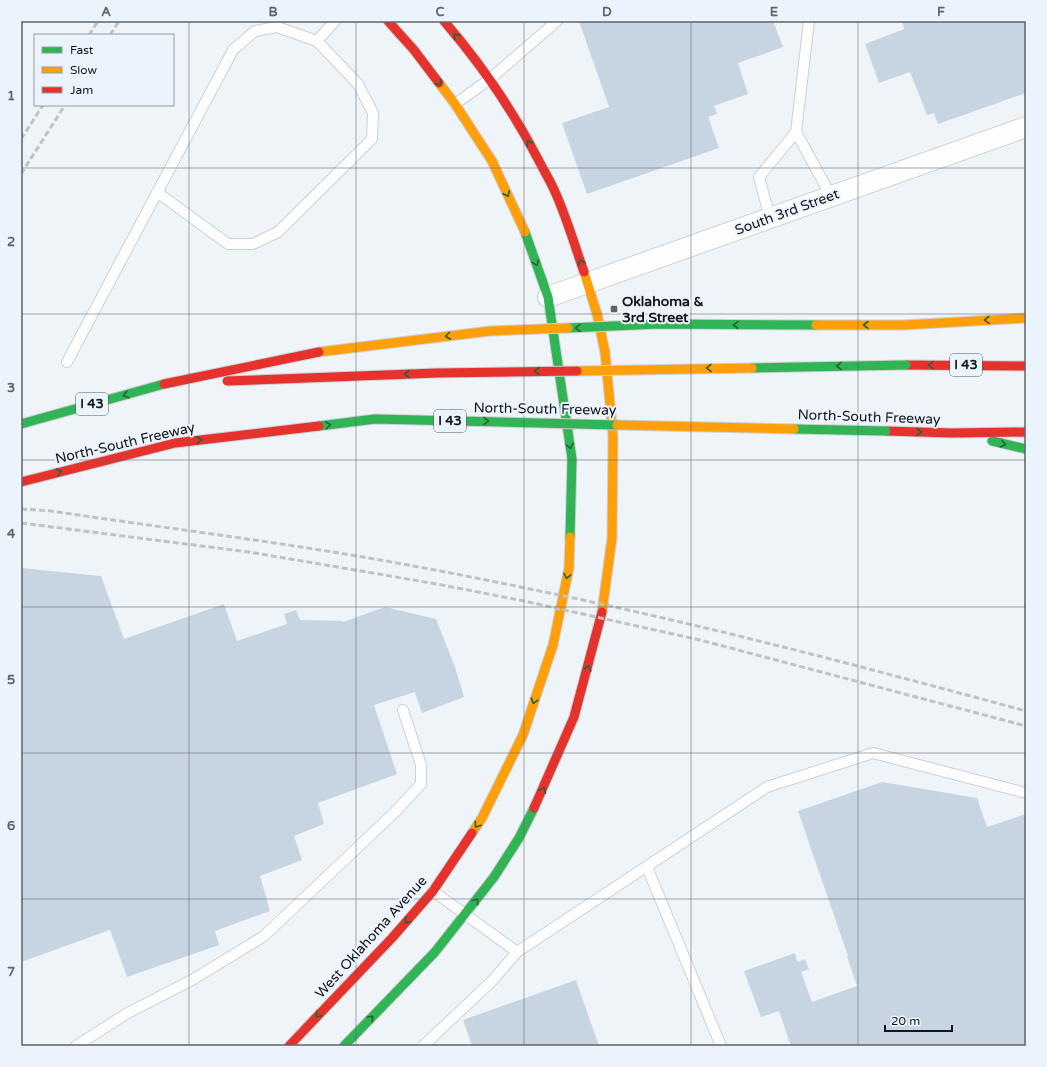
<svg xmlns="http://www.w3.org/2000/svg" width="1047" height="1067" viewBox="0 0 1047 1067" font-family="'Varela Round',sans-serif">
<rect width="100%" height="100%" fill="#eff4f8"/>
<path fill="#c7d5e2" d="M579,21H773L783,47L738,63L748,94L714,106L717,114L708,117L719,148L587,194L562,123L609,107Z
M902,21H1026V93L938,124L934,113L927,115L910,72L879,83L865,44L904,29Z
M21,568L101,576L124,639L224,604L237,641L287,624L284,614L296,610L300,620L343,621V622L385,607L436,619L455,667L464,697L422,713L415,692L374,705L397,774L318,803L324,824L294,836L302,860L260,876L270,911L215,931L219,945L127,977L110,930L21,962Z
M882,782L977,798L987,827L1026,814V1046H791L779,1011L761,1017L744,971L795,953L797,962L805,959L809,969L801,972L812,1002L857,986L847,956H848L798,811Z
M576,980L599,1046H472L463,1020Z"/>
<g fill="none" stroke-linecap="round" stroke-linejoin="round">
<defs>
<path id="lane" d="M455,104L490,79L557,21
M796,132L831,196
M157,192L228,244H253L278,232L372,139L373,113L358,84L317,41
M770,218L759,177L796,132L809,21
M67,362L233,50L255,31L277,27L317,41L335,21
M647,867L721,1046
M433,891L517,952L767,787L873,753L1026,793
M76,1046L126,1014L192,980L264,936L396,811L421,784V765L403,710
M423,1046L492,981L517,952"/>
<path id="street" d="M548,297L1026,127"/>
<path id="fast" d="M525,232L548,297L572,459L570,537
M21,424L164,384
M992,441L1026,449
M344,1046L435,952L494,877L519,838L534,808"/>
<path id="slow" d="M439,83L455,104L492,161L525,232
M584,272L597,314L605,352L613,436L612,538L602,612
M905,325L1026,318
M472,833L482,818L523,735L553,645L569,568L570,537"/>
<path id="jam" d="M388,21L414,50L439,83
M444,21C481,64 512,109 538,159C544,171 551,182 556,194C567,219 575,246 584,272
M906,365L1026,366
M886,431L952,433L1026,432
M534,808L574,717L602,612
M289,1046L392,938L433,891L472,833"/>
</defs>
<use href="#lane" stroke="#cdd0d4" stroke-width="12"/>
<use href="#street" stroke="#cdd0d4" stroke-width="22"/>
<use href="#fast" stroke="#cdd0d4" stroke-width="11"/>
<use href="#slow" stroke="#cdd0d4" stroke-width="11"/>
<use href="#jam" stroke="#cdd0d4" stroke-width="11"/>
<use href="#lane" stroke="#fdfdfe" stroke-width="10"/>
<use href="#street" stroke="#fdfdfe" stroke-width="20"/>
<use href="#fast" stroke="#30b455" stroke-width="9"/>
<use href="#slow" stroke="#ff9f0a" stroke-width="9"/>
<use href="#jam" stroke="#e5322d" stroke-width="9"/>
<path stroke="#c1c2c3" stroke-width="3" stroke-dasharray="6 3" stroke-linecap="butt" d="M89,35L98,21
M110,35L119,21
M21,139L43,105
M21,174L65,105
M21,509L51,511C118,521 186,530 254,540C345,553 435,569 525,588C694,622 860,666 1026,711
M21,523L249,552L437,584L524,601L700,640L1026,726"/>
<defs>
<path id="fast-bridge" d="M568,328L659,324L816,325
M752,368L906,365
M319,426L375,419L617,425
M794,429L886,431"/>
<path id="slow-bridge" d="M816,325H905
M319,352L490,331L568,328
M577,371L752,368
M617,425L794,429"/>
<path id="jam-bridge" d="M227,381L437,373L577,371
M164,384L319,352
M21,482L175,443L319,426"/>
</defs>
<use href="#fast-bridge" stroke="#cdd0d4" stroke-width="11" stroke-linecap="butt"/>
<use href="#slow-bridge" stroke="#cdd0d4" stroke-width="11" stroke-linecap="butt"/>
<use href="#jam-bridge" stroke="#cdd0d4" stroke-width="11" stroke-linecap="butt"/>
<use href="#fast-bridge" stroke="#30b455" stroke-width="9"/>
<use href="#slow-bridge" stroke="#ff9f0a" stroke-width="9"/>
<use href="#jam-bridge" stroke="#e5322d" stroke-width="9"/>
</g>
<defs><path id="oneway-chevron" d="M-2-3.5L2.5 0L-2 3.5" fill="none" stroke-width="1.6" stroke-linecap="round" stroke-linejoin="round"/></defs>
<g stroke="#226436">
<use href="#oneway-chevron" transform="translate(456 36) rotate(-131)"/>
<use href="#oneway-chevron" transform="translate(439 83) rotate(53)"/>
<use href="#oneway-chevron" transform="translate(529 143) rotate(-119)"/>
<use href="#oneway-chevron" transform="translate(507 194) rotate(65)"/>
<use href="#oneway-chevron" transform="translate(581 262) rotate(-109)"/>
<use href="#oneway-chevron" transform="translate(536 263) rotate(70)"/>
<use href="#oneway-chevron" transform="translate(987 320) rotate(177)"/>
<use href="#oneway-chevron" transform="translate(736 325) rotate(-180)"/>
<use href="#oneway-chevron" transform="translate(866 325) rotate(-180)"/>
<use href="#oneway-chevron" transform="translate(578 328) rotate(178)"/>
<use href="#oneway-chevron" transform="translate(448 336) rotate(173)"/>
<use href="#oneway-chevron" transform="translate(931 365) rotate(-179)"/>
<use href="#oneway-chevron" transform="translate(839 366) rotate(179)"/>
<use href="#oneway-chevron" transform="translate(709 368) rotate(179)"/>
<use href="#oneway-chevron" transform="translate(537 371) rotate(179)"/>
<use href="#oneway-chevron" transform="translate(407 374) rotate(178)"/>
<use href="#oneway-chevron" transform="translate(126 395) rotate(164)"/>
<use href="#oneway-chevron" transform="translate(486 421) rotate(1)"/>
<use href="#oneway-chevron" transform="translate(328 425) rotate(-7)"/>
<use href="#oneway-chevron" transform="translate(919 432) rotate(2)"/>
<use href="#oneway-chevron" transform="translate(199 440) rotate(-7)"/>
<use href="#oneway-chevron" transform="translate(1003 444) rotate(12)"/>
<use href="#oneway-chevron" transform="translate(570 446) rotate(81)"/>
<use href="#oneway-chevron" transform="translate(59 472) rotate(-14)"/>
<use href="#oneway-chevron" transform="translate(567 576) rotate(102)"/>
<use href="#oneway-chevron" transform="translate(588 668) rotate(-74)"/>
<use href="#oneway-chevron" transform="translate(534 701) rotate(109)"/>
<use href="#oneway-chevron" transform="translate(543 790) rotate(-66)"/>
<use href="#oneway-chevron" transform="translate(477 825) rotate(124)"/>
<use href="#oneway-chevron" transform="translate(476 901) rotate(-53)"/>
<use href="#oneway-chevron" transform="translate(407 921) rotate(131)"/>
<use href="#oneway-chevron" transform="translate(318 1015) rotate(134)"/>
<use href="#oneway-chevron" transform="translate(371 1018) rotate(-46)"/>
</g>
<path fill="none" stroke="#606366" stroke-width="1" stroke-opacity="0.55" d="M189,21V1046M356,21V1046M524,21V1046M691,21V1046M858,21V1046M21,168H1026M21,314H1026M21,460H1026M21,607H1026M21,753H1026M21,899H1026"/>
<rect fill="#606366" stroke="#ebf4fc" stroke-width="1.5" x="610" y="305" width="8" height="8" rx="2"/>
<g text-anchor="middle" dominant-baseline="central" stroke-width="4" stroke-linejoin="round" paint-order="stroke">
<g fill="#ebf4fc" stroke="#54585c" stroke-width="1">
<rect x="950" y="354" width="32" height="22" rx="3"/>
<rect x="76" y="393" width="32" height="22" rx="3"/>
<rect x="434" y="410" width="32" height="22" rx="3"/>
</g>
<g font-size="13" font-weight="bold" fill="#131518">
<text x="966" y="365">I 43</text>
<text x="92" y="404">I 43</text>
<text x="450" y="421">I 43</text>
</g>
<g font-size="14" fill="#131518" stroke="#ebf4fc">
<text transform="translate(787 212) rotate(-20)">South 3rd Street</text>
<text transform="translate(545 409) rotate(1)">North-South Freeway</text>
<text transform="translate(869 417) rotate(2)">North-South Freeway</text>
<text transform="translate(125 443) rotate(-13)">North-South Freeway</text>
<text transform="translate(371 937) rotate(-48)">West Oklahoma Avenue</text>
</g>
<g font-size="14" font-weight="bold" fill="#131518" stroke="#ebf4fc" text-anchor="start">
<text x="622" y="301">Oklahoma &amp;<tspan x="622" dy="16">3rd Street</tspan></text>
</g>
</g>
<rect width="1047" height="1067" fill="none" stroke="#ebf4fc" stroke-width="44"/>
<rect x="34" y="34" width="140" height="72" fill="#ebf4fc" stroke="#959ba1"/>
<rect x="42" y="47" width="20" height="6" fill="#30b455" stroke="#959ba1"/>
<text x="70" y="54" font-size="12" fill="#131518">Fast</text>
<rect x="42" y="67" width="20" height="6" fill="#ff9f0a" stroke="#959ba1"/>
<text x="70" y="74" font-size="12" fill="#131518">Slow</text>
<rect x="42" y="87" width="20" height="6" fill="#e5322d" stroke="#959ba1"/>
<text x="70" y="94" font-size="12" fill="#131518">Jam</text>
<path d="M885 1025v6h67v-6" fill="none" stroke="#131518" stroke-width="2"/>
<text x="891" y="1025" font-size="12" fill="#131518" stroke="#ebf4fc" stroke-width="3" paint-order="stroke">20 m</text>
<rect x="22" y="22" width="1003" height="1023" fill="none" stroke="#606366" stroke-width="1.5"/>
<g font-size="13" text-anchor="middle" font-weight="bold" fill="#606366">
<text x="106" y="16">A</text>
<text x="273" y="16">B</text>
<text x="440" y="16">C</text>
<text x="607" y="16">D</text>
<text x="774" y="16">E</text>
<text x="941" y="16">F</text>
<text x="11" y="100">1</text>
<text x="11" y="246">2</text>
<text x="11" y="392">3</text>
<text x="11" y="538">4</text>
<text x="11" y="684">5</text>
<text x="11" y="830">6</text>
<text x="11" y="976">7</text>
</g>
</svg>
